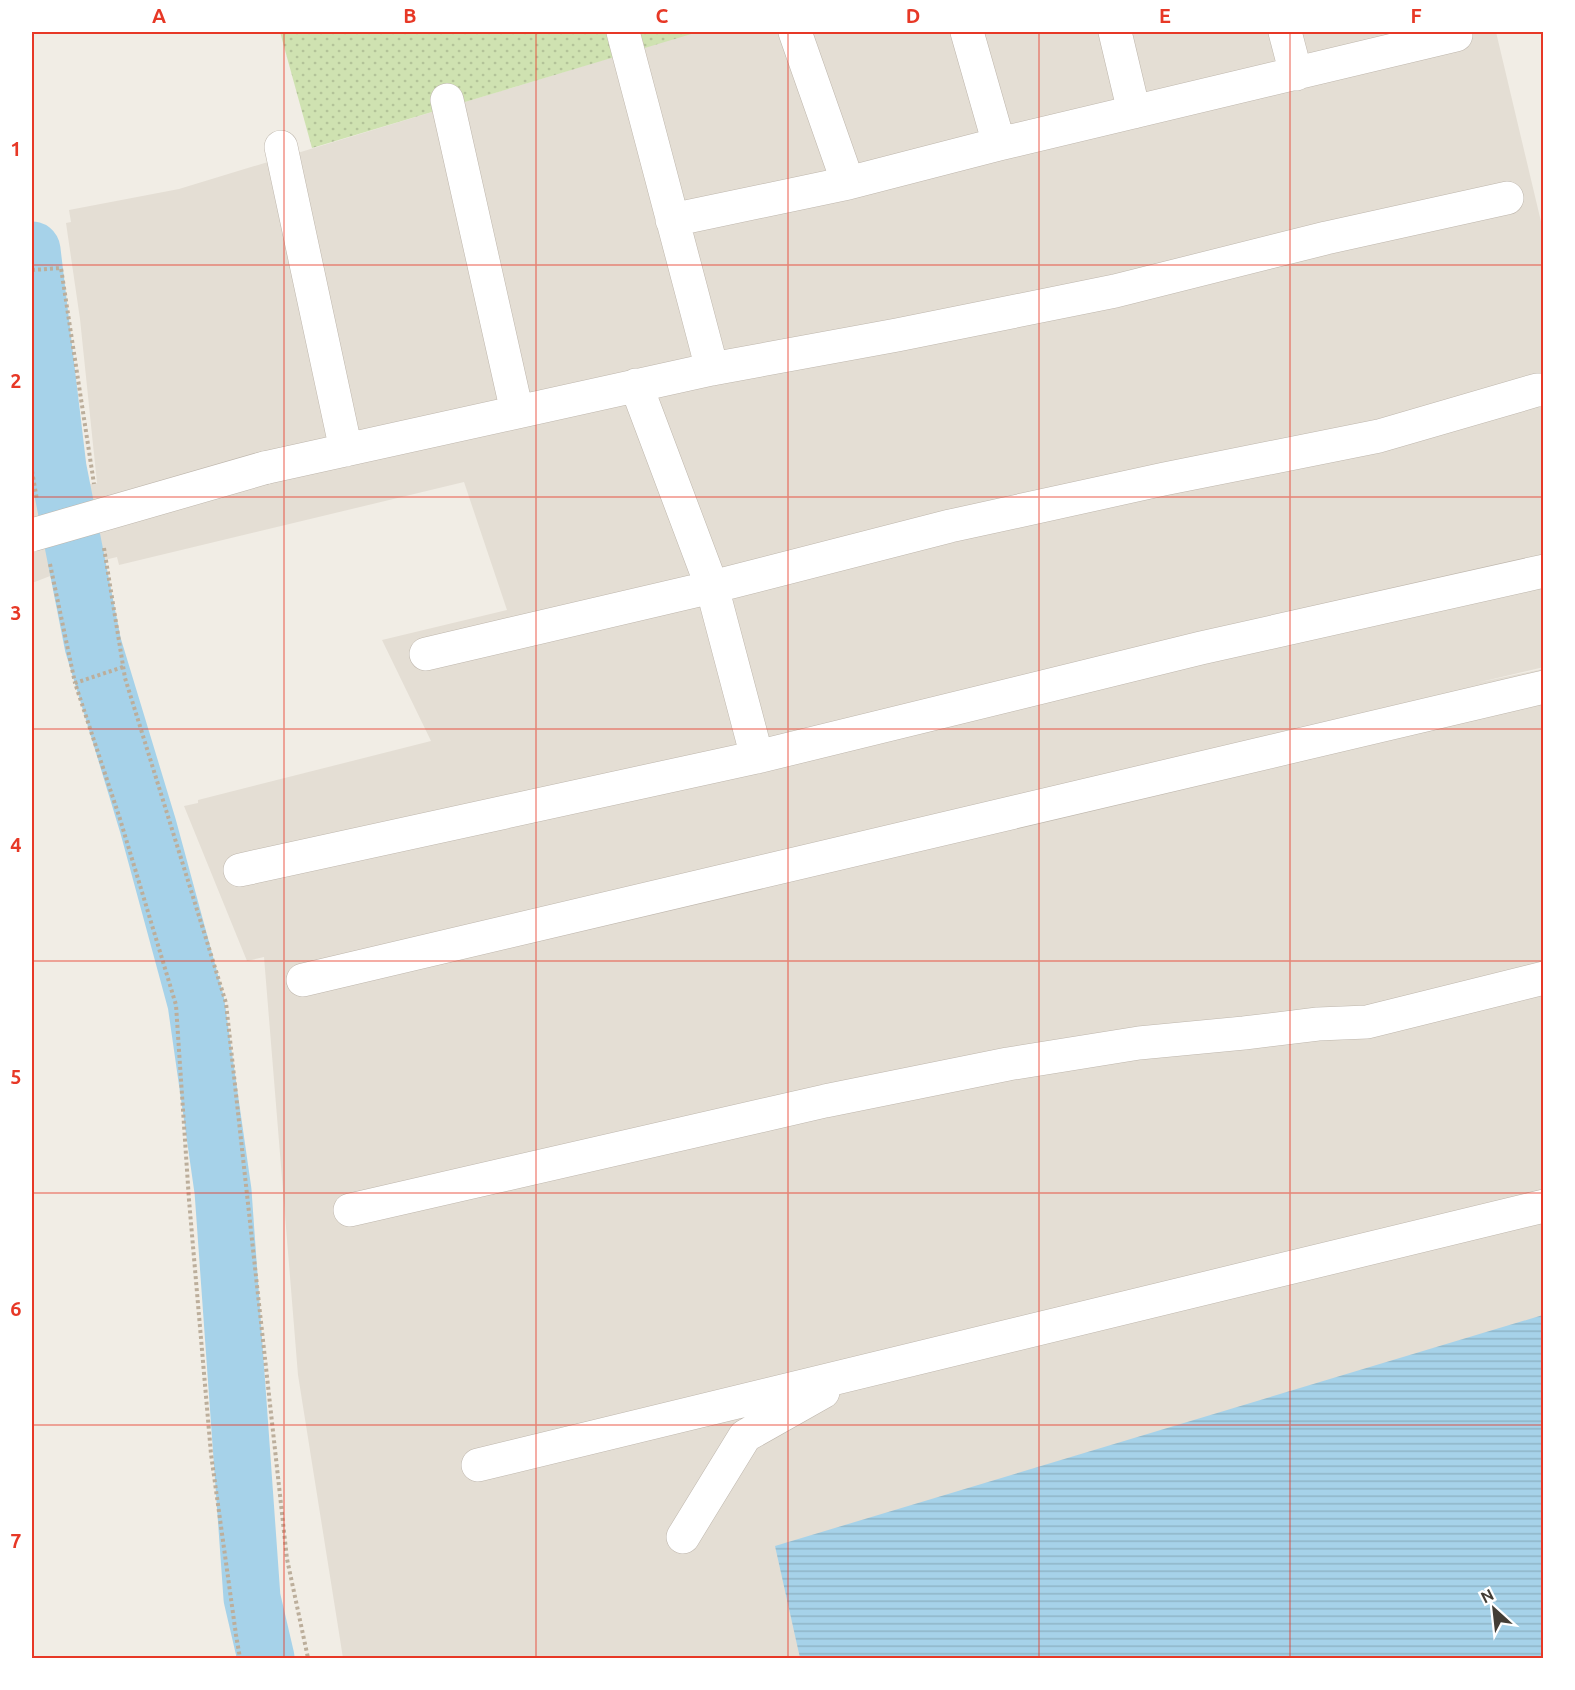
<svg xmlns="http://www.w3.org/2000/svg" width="1575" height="1690" viewBox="0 0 1575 1690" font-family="Ubuntu,sans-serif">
<defs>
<pattern id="grass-dots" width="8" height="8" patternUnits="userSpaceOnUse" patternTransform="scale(1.5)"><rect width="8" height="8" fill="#cfe2b1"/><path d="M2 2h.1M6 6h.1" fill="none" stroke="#b3c399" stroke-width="1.8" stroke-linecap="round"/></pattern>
<pattern id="water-rules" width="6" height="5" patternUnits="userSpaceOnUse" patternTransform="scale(1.5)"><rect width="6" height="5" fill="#a6d2e9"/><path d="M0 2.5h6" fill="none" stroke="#90b5c8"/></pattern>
</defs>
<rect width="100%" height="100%" fill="#f1ede5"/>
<path fill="#e4ded4" d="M688,32H1496L1543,230L1544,667L1476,683L1543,669V1410L857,1658H343L298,1375L264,957L247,961L184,806L198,803V800L431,741L382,640L507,610L464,482L119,565L117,557L71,568L32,583V493L97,483L80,319L66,223L71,222L69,210L179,189L636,50Z"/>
<path fill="url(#grass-dots)" d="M280,32H698L312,148Z"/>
<path fill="url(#water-rules)" d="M1543,1315V1658H800L775,1546Z"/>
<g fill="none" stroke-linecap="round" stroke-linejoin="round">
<path stroke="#a6d2e9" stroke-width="57" d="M32,250L58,468L93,645L148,826L196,1003L223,1191L252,1598L266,1658"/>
<defs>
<path id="minor" d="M623,32L712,369
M795,32L848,183
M967,32L999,144
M1115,32L1134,112
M1285,32L1296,74
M447,100L517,412
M281,147L346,450
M672,220L848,183L999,144L1456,35
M636,385L712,587L757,757
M264,468L712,369L897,335L1115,291L1326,238L1507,198
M426,654L712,587L950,526L1164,479L1379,436L1537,390H1544
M240,870L757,757L1201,648L1544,571
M303,980L1544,687
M350,1210L825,1101L1008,1064L1139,1043L1244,1033L1318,1024L1367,1022L1544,978
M478,1465L1544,1206
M683,1537L745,1436L823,1392"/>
</defs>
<use href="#minor" stroke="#beb6ac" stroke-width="34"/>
<path stroke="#bcae9b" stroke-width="4" stroke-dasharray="3 3" stroke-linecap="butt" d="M32,270L61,268L94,484
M32,471L37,500
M104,548L125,678L226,1003L287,1559L308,1658
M50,564L75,683
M123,667L75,683L120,819L176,1005L189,1200L211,1454L236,1635L240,1658"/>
<use href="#minor" stroke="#fff" stroke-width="33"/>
<defs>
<path id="minor-bridge" d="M32,535L264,468"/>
</defs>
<use href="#minor-bridge" stroke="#beb6ac" stroke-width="34" stroke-linecap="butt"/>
<use href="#minor-bridge" stroke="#fff" stroke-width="33"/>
</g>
<path fill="none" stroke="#e73826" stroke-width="1.5" stroke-opacity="0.55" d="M284,32V1658M536,32V1658M788,32V1658M1039,32V1658M1290,32V1658M32,265H1544M32,497H1544M32,729H1544M32,961H1544M32,1193H1544M32,1425H1544"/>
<rect width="1575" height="1690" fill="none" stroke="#ffffff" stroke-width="66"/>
<g transform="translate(1494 1609) rotate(333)" stroke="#ffffff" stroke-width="4.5" paint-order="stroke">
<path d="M0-4.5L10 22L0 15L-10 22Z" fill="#433d35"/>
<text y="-9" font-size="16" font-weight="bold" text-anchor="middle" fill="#433d35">N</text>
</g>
<rect x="33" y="33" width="1509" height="1624" fill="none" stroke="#e73826" stroke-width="2"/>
<g font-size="20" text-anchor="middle" font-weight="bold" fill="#e73826">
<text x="159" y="23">A</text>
<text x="410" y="23">B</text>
<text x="662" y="23">C</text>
<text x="913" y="23">D</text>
<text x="1165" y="23">E</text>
<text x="1416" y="23">F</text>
<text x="16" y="156">1</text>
<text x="16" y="388">2</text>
<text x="16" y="620">3</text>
<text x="16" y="852">4</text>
<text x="16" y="1084">5</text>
<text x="16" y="1316">6</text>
<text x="16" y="1548">7</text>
</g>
</svg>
